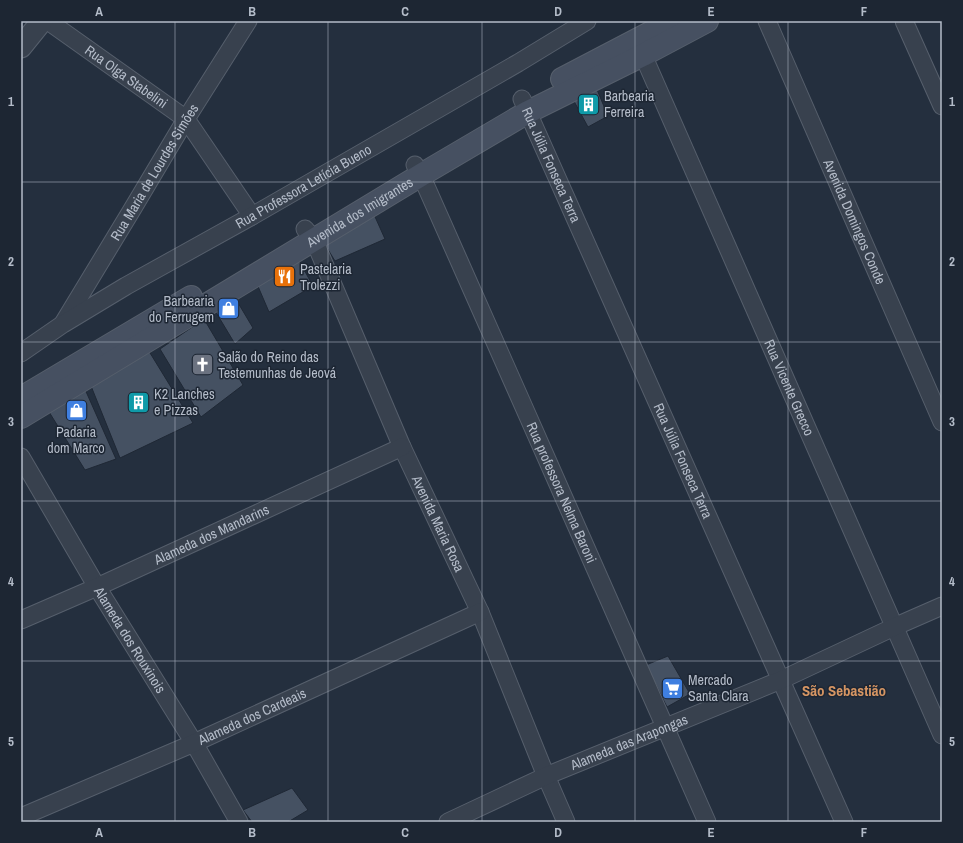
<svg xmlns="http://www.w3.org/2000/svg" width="963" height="843" viewBox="0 0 963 843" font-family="'Archivo Narrow',sans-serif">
<rect width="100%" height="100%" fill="#242f3e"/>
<path fill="#455162" stroke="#1f2835" d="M593,80L608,116L588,127L569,92Z
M372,210L385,239L335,261L324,243Z
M297,257L313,286L269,312L257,284Z
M234,296L253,328L235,344L214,309Z
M204,319L243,385L201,417L160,349Z
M147,348L193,423L120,458L89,381Z
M84,387L116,459L85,470L46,407Z
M668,656L690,694L667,707L646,665Z
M292,788L308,810L288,822H252L243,810Z"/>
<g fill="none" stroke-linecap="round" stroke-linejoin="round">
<defs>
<g id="minor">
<path id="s1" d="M48,21L186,119L252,216"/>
<path id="s2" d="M767,21L942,422"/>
<path d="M904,21L942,106"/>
<path id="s3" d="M637,45L643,55L942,735"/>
<path id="s4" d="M522,99L844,822"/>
<path id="s5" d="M415,165L421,175L534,430L707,822"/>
<path id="s6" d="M305,229L314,240L402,447L480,612L546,776L566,822"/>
<path id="s7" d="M64,322L133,208L186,119L248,21"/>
<path id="s8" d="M21,353L63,324L126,286L252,216L518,63L587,21"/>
<path id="s9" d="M21,457L97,587L194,743L239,822"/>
<path id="s10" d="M21,620L97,587L402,447"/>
<path id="s11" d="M21,817L194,743L480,612"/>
<path id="s12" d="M448,822L546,776L781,680L894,627L942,606"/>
</g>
<path id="tertiary" d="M21,47L42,21"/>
<g id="secondary">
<path d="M562,79L673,21"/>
<path d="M21,398L191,297"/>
<path id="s13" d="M21,417L421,175L528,112L643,55L707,21"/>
</g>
</defs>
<use href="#minor" stroke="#565f6c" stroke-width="19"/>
<use href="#tertiary" stroke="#565f6c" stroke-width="23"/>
<use href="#secondary" stroke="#565f6c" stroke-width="24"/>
<use href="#minor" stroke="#38414e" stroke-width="17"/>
<use href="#tertiary" stroke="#38414e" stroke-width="21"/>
<use href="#secondary" stroke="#465061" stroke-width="22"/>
</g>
<path fill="none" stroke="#b4bcc9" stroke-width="1" stroke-opacity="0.55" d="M175,21V822M328,21V822M482,21V822M635,21V822M788,21V822M21,182H942M21,342H942M21,501H942M21,661H942"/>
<defs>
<symbol id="building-square" viewBox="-11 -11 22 22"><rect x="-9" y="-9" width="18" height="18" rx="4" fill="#0f9aa8" stroke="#1d2633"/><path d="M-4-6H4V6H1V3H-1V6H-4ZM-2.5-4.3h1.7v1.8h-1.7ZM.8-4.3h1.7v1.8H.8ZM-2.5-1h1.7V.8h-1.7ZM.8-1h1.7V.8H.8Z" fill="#fff"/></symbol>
<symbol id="restaurant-square" viewBox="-11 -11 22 22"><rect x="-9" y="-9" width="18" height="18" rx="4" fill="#e8710a" stroke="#1d2633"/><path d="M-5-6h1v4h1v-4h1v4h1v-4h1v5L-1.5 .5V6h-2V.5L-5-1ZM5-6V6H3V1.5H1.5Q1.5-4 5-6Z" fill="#fff"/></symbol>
<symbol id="shop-square" viewBox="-11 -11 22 22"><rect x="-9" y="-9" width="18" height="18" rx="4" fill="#3f7fe0" stroke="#1d2633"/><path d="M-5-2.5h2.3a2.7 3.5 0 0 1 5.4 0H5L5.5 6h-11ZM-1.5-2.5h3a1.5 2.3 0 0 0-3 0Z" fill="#fff"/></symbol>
<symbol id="church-square" viewBox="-11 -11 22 22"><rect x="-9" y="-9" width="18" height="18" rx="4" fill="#6b7280" stroke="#1d2633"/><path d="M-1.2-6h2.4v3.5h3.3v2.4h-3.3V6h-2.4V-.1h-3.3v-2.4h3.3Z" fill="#fff"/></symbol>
<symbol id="supermarket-square" viewBox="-11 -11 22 22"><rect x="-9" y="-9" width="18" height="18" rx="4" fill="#3f7fe0" stroke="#1d2633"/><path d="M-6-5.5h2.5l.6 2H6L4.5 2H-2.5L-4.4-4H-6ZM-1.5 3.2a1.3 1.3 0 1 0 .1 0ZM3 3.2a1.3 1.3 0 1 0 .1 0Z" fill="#fff"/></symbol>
</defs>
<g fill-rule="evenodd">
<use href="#building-square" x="576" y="92" width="25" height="25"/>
<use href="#restaurant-square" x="272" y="264" width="25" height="25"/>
<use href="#shop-square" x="216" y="296" width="25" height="25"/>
<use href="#church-square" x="190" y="352" width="25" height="25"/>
<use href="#building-square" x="126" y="390" width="25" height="25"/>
<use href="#shop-square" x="64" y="398" width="25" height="25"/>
<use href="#supermarket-square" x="660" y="676" width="25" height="25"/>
</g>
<g text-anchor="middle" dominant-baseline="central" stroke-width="3" stroke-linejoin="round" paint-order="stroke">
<g font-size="14" fill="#b4bcc9" stroke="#1d2633">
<text stroke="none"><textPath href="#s1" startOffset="96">Rua Olga Stabelini</textPath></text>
<text stroke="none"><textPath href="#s4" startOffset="72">Rua Júlia Fonseca Terra</textPath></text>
<text stroke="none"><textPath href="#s7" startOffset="175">Rua Maria de Lourdes Simões</textPath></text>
<text stroke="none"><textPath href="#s8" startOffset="328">Rua Professora Letícia Bueno</textPath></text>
<text stroke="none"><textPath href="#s13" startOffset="396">Avenida dos Imigrantes</textPath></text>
<text stroke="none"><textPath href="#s2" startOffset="219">Avenida Domingos Conde</textPath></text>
<text stroke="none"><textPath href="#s3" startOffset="375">Rua Vicente Grecco</textPath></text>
<text stroke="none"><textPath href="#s4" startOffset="396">Rua Júlia Fonseca Terra</textPath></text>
<text stroke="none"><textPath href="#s5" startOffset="359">Rua professora Nelma Baroni</textPath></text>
<text stroke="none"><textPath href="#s6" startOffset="324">Avenida Maria Rosa</textPath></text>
<text stroke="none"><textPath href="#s10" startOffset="209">Alameda dos Mandarins</textPath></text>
<text stroke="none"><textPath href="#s9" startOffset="213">Alameda dos Rouxinois</textPath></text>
<text stroke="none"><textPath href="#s11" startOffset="252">Alameda dos Cardeais</textPath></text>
<text stroke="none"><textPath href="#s12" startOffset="198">Alameda das Arapongas</textPath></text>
</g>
<g font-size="14" fill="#b4bcc9" stroke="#1d2633" text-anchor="start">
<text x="604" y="96">Barbearia<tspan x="604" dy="16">Ferreira</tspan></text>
<text x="300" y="269">Pastelaria<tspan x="300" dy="16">Trolezzi</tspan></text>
<text x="214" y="301" text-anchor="end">Barbearia<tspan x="214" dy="16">do Ferrugem</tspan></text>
<text x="218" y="357">Salão do Reino das<tspan x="218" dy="16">Testemunhas de Jeová</tspan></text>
<text x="154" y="394">K2 Lanches<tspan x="154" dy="16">e Pizzas</tspan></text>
<text x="76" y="432" text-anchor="middle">Padaria<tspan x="76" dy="16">dom Marco</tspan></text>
<text x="688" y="680">Mercado<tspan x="688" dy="16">Santa Clara</tspan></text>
</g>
<g font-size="15" font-weight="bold" fill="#d59563" stroke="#1d2633">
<text x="844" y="690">São Sebastião</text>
</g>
</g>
<rect width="963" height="843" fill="none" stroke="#1d2633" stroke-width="44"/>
<rect x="22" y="22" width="919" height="799" fill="none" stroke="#b4bcc9" stroke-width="1.5"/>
<g font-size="13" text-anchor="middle" font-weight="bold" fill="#b4bcc9">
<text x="99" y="16">A</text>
<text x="252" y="16">B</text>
<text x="405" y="16">C</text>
<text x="558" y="16">D</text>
<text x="711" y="16">E</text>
<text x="864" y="16">F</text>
<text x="11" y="106">1</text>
<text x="952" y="106">1</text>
<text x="11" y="266">2</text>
<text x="952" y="266">2</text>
<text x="11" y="426">3</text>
<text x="952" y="426">3</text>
<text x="11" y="586">4</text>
<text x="952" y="586">4</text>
<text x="11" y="746">5</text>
<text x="952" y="746">5</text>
<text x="99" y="837">A</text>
<text x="252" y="837">B</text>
<text x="405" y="837">C</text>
<text x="558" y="837">D</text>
<text x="711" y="837">E</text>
<text x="864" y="837">F</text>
</g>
</svg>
